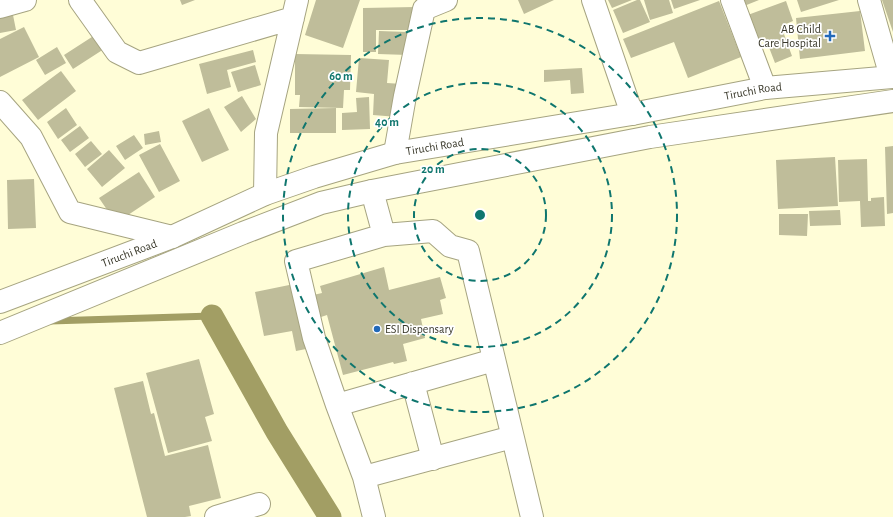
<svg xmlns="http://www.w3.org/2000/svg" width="893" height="517" viewBox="0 0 893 517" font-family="'Alegreya Sans',sans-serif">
<rect width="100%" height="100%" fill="#fffdd7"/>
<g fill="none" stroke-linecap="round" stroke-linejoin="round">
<path stroke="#a29e64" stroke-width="7" d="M50,321L212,316"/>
<path stroke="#a29e64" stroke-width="23" d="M212,316L277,432L330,517"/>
</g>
<path fill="#bfbd9a" d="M180,0H195L182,5Z
M316,0H360L343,48L305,35Z
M518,0H554L524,14Z
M608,0H632L612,8Z
M637,0H640L650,22L623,33L613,10Z
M644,0H669L673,13L650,20Z
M671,0H700L674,9Z
M741,0H759L744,6Z
M797,0H839L801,12Z
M882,0H893V32Z
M719,1L741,57L688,78L674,42L631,58L623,39Z
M786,1L793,21L781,26L792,56L775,63L765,37L754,41L745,16Z
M415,7V30H376V52H363V8Z
M860,11L865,51L800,59L796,18Z
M13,15L16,30L0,33V18Z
M24,27L39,57L0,77V39Z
M379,31L408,32V55L378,54Z
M95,35L104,49L73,69L64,55Z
M57,47L66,63L45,75L36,60Z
M253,50L256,62L227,70L231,87L207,94L199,64Z
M295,54L351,55L350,90H344L343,108L299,107L300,95H295Z
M359,58L389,60L387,83L402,84L398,117L373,115L374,94L356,92Z
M255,65L261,85L238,92L231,72Z
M582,68L584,93L571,94L570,80L544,82V70Z
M61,71L76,91L38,120L22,100Z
M242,96L256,119L241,132L224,107Z
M369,97L370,129L342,130V113L357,112L356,98Z
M66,108L77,125L58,139L47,122Z
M209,108L229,150L202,162L182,121Z
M336,108V133H290V109Z
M80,126L89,138L70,152L61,140Z
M159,131L161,142L145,145L144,134Z
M134,135L143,148L125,160L116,146Z
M91,141L102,154L85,167L75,154Z
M160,144L180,181L159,192L139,155Z
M893,146V213L887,214L885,147Z
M109,150L125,168L102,187L87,169Z
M835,157L838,206L778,209L776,160Z
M867,159L868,201H871V198L884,197L885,226L861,227L860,201L839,202L838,160Z
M139,172L155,197L116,223L99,198Z
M34,179L36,228L8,229L7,180Z
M840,210L841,225L810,226L809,211Z
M779,214H808L807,236L779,235Z
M384,267L389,290L440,277L446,298L440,300L443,314L421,319L425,338L403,344L407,361L394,364L393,362L343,375L327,315L315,319L309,296L322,293L320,286Z
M299,283L311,348L296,351L292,331L264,336L255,292Z
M199,359L214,414L205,417L212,441L168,453L146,373Z
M143,381L151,414L154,413L165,456L208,445L221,498L189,506L191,516L185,517H147L114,388Z"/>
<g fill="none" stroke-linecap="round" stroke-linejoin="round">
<defs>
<path id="street" d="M80,0L117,52L139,63L293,18
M593,0L632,114
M732,0L765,88
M869,0L891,77
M0,7L25,0
M0,102L31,137L70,212L172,237
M395,153L405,96L424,9L446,0
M372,191L384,235
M265,194L266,133L297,0
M413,383L433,459
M337,405L494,360
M364,477L512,437
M216,517L259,504
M374,517L364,477L337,405L314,338L296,261L384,235L433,231L450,246L468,251L532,517"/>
<g id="highway">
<path id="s1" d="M0,302L172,237L265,194L314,177L395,153L632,114L765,88L893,77"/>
<path d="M0,333L243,233L321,203L372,191L650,137L893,101"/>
</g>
</defs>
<use href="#street" stroke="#a6a481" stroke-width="24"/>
<use href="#highway" stroke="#a6a481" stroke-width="24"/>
<use href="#street" stroke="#fff" stroke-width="22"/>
<use href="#highway" stroke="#fff" stroke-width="22"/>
</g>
<g fill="none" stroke="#0f766e" stroke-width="2" stroke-dasharray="7 5">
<circle cx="480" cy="215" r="66"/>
<circle cx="480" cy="215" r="132"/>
<circle cx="480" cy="215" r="197"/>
</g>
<g fill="#2269b9" stroke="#fff" stroke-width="1.5">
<path d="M828 30h4v4h4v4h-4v4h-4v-4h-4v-4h4z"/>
<circle cx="377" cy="329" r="4"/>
</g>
<g text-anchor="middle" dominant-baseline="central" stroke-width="3.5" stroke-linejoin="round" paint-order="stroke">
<g font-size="12" fill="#39382a" stroke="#fff" text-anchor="end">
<text x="821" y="29">AB Child<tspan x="821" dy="14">Care Hospital</tspan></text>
<text x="385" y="329" text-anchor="start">ESI Dispensary</text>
</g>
<g font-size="12" fill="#39382a" stroke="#fff">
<text stroke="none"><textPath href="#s1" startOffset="786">Tiruchi Road</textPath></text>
<text stroke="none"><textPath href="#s1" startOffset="463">Tiruchi Road</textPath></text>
<text stroke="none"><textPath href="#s1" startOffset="138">Tiruchi Road</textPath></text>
</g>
</g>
<circle cx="480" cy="215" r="6" fill="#0f766e" stroke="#fff" stroke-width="2"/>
<g font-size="12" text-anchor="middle" font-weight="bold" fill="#0f766e" stroke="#fff" stroke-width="3.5" stroke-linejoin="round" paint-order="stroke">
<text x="341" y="80">60 m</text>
<text x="387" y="126">40 m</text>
<text x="433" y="173">20 m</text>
</g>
</svg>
